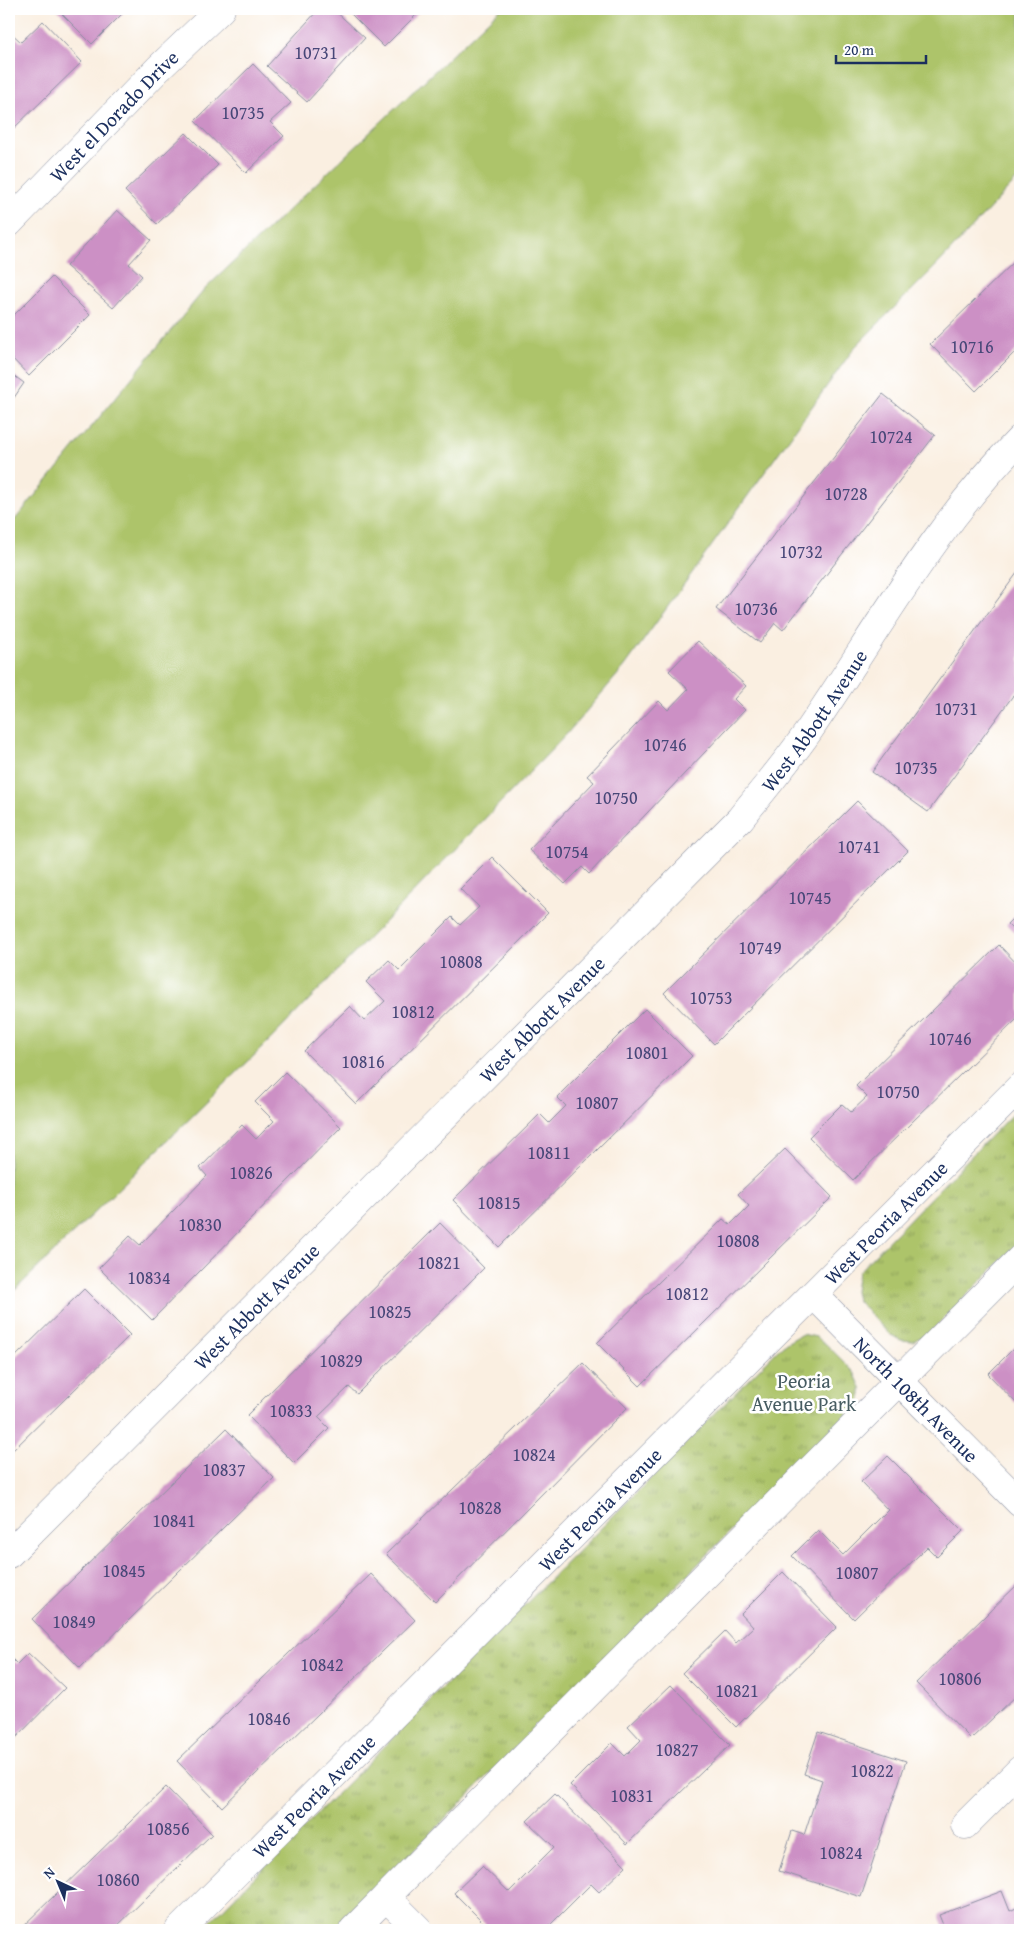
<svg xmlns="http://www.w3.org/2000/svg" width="1029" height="1939" viewBox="0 0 1029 1939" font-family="'Gentium Book Plus',serif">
<defs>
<pattern id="park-tufts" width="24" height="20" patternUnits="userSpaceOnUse" patternTransform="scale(1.25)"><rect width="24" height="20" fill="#adc46a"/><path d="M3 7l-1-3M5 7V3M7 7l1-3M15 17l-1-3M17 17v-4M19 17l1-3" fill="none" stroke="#8ca05a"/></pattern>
</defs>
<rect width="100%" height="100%" fill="#fff"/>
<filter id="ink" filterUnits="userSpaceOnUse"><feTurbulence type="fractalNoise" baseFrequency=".02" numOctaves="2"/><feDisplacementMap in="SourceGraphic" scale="10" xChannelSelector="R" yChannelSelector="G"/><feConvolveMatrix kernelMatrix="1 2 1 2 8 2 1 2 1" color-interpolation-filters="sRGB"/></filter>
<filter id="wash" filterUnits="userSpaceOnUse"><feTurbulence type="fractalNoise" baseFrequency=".0096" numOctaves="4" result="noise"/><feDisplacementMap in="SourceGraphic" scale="20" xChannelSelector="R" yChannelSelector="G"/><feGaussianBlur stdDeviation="1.12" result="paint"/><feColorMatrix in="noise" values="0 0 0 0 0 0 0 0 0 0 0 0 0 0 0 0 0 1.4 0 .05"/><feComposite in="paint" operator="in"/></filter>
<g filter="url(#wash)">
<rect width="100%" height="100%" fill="#faefe1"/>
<path fill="#adc46a" stroke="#647a64" d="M500,9H1020V176L939,263L855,347L625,666L565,736L272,1038L9,1296V527L205,289Z"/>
<path fill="url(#park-tufts)" stroke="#647a64" d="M1020,1106V1242L928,1334L913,1341L901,1340L889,1334L857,1300L855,1291L858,1272Z
M802,1334L816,1337L826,1344L854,1372L861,1388V1400L335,1930H202L783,1345Z"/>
<g id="blocks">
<path fill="#cc90c5" d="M57,9H127L92,44Z
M319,9H333L365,38L307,102L267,66Z
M346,9H422L384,47Z
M43,21L82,62L11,131L9,129V31L21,42Z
M253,64L291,103L270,122L284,136L246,173L195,121Z
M186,133L218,165L157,224L125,191Z
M117,210L151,240L129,264L142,276L113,308L66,266Z
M1020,256V347L976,391L930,344Z
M52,277L90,315L29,376L9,355V320Z
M9,372L24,383L9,405Z
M883,394L935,435L783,630L775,623L760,643L716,609Z
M1020,569V686L928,812L872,772Z
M698,641L746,686L734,699L745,710L589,874L582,867L565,884L529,850L594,782L587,776L659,701L668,710L688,689L669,671Z
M857,801L908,851L714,1044L664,993Z
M492,857L548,913L356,1104L304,1051L350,1006L364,1021L385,1001L366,982L389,960L399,970L452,917L460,925L479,907L460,889Z
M1020,911V937L1007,924Z
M999,945L1020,967V1016L853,1180L809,1137L842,1104L851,1112L867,1097L856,1086Z
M645,1009L692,1056L499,1247L453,1200L540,1114L549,1123L566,1106L557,1097Z
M285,1072L341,1127L152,1320L99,1268L130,1236L140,1245L207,1176L200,1168L242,1125L256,1139L274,1121L255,1102Z
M785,1149L832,1197L640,1386L597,1343L723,1219L730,1225L749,1206L738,1194Z
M440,1223L484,1268L357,1394L349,1387L318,1417L329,1428L294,1463L247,1415Z
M84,1289L130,1335L9,1454V1363Z
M1020,1342V1407L988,1374Z
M583,1363L627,1408L435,1602L386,1554Z
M226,1429L274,1478L80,1668L32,1619Z
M888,1456L963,1531L937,1557L927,1547L854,1619L792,1556L818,1530L843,1555L888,1510L861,1482Z
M783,1572L837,1627L736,1727L682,1673L725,1631L736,1643L753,1627L741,1614Z
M371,1574L415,1620L222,1807L177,1761Z
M1020,1582V1692L971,1739L916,1683Z
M28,1653L65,1688L9,1745V1656L17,1664Z
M671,1685L730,1745L627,1844L570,1785L612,1743L625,1756L641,1740L628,1726Z
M818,1732L906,1761L861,1897L779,1871L792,1831L804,1835L822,1780L804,1774Z
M166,1787L212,1834L113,1930H19Z
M555,1794L626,1866L599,1892L591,1884L545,1930H491L454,1893L482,1866L509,1892L554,1847L527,1821Z
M1002,1891L1010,1911L1020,1906V1930H945L939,1915Z"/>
</g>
</g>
<g filter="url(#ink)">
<use href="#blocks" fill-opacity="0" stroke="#8a8fa0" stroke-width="1"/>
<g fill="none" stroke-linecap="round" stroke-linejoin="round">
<defs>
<g id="minor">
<path id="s1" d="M9,223L158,69L221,9"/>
<path id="s2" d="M814,1295L1020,1503"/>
<path id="s3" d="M9,1554L740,819C763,790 787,762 808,732C876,633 935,525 1020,439"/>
<path d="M965,1825L1020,1770"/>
<path d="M386,1897L419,1930"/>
</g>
<g id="tertiary">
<path id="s4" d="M179,1930L1020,1087"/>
<path d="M353,1930L1020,1259"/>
</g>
</defs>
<use href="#minor" stroke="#8a8fa0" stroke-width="29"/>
<use href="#tertiary" stroke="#8a8fa0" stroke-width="29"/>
<use href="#minor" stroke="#fff" stroke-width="28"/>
<use href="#tertiary" stroke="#fff" stroke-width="28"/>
</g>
</g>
<g text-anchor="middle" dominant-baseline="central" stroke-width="5" stroke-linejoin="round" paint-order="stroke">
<g font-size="18" fill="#474778">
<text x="316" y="52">10731</text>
<text x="243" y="112">10735</text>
<text x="972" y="346">10716</text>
<text x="891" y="436">10724</text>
<text x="846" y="493">10728</text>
<text x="801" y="551">10732</text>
<text x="756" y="608">10736</text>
<text x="956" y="708">10731</text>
<text x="665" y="744">10746</text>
<text x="916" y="767">10735</text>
<text x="616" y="797">10750</text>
<text x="859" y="846">10741</text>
<text x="567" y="851">10754</text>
<text x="810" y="897">10745</text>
<text x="760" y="947">10749</text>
<text x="461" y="961">10808</text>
<text x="711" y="997">10753</text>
<text x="413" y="1011">10812</text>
<text x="950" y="1038">10746</text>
<text x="647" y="1052">10801</text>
<text x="363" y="1061">10816</text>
<text x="898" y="1091">10750</text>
<text x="597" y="1102">10807</text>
<text x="549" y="1152">10811</text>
<text x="251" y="1172">10826</text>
<text x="499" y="1202">10815</text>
<text x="200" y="1224">10830</text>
<text x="738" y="1240">10808</text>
<text x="439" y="1262">10821</text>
<text x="149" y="1277">10834</text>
<text x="687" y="1293">10812</text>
<text x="390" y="1311">10825</text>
<text x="341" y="1360">10829</text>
<text x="291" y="1410">10833</text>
<text x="534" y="1454">10824</text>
<text x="224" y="1469">10837</text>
<text x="480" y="1507">10828</text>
<text x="174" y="1520">10841</text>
<text x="124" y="1570">10845</text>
<text x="857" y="1572">10807</text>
<text x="74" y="1621">10849</text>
<text x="322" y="1664">10842</text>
<text x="960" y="1678">10806</text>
<text x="737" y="1690">10821</text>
<text x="269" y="1718">10846</text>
<text x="677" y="1749">10827</text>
<text x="872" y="1770">10822</text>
<text x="632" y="1795">10831</text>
<text x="168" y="1828">10856</text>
<text x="841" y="1852">10824</text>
<text x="118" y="1879">10860</text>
</g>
<g font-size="20" fill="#1b2f5e" stroke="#fff">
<text stroke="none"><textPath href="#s1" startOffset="150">West el Dorado Drive</textPath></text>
<text stroke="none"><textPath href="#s3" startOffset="1160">West Abbott Avenue</textPath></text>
<text stroke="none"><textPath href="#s3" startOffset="755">West Abbott Avenue</textPath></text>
<text stroke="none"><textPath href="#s4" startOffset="1000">West Peoria Avenue</textPath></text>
<text stroke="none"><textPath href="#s3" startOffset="350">West Abbott Avenue</textPath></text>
<text stroke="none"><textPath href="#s2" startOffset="146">North 108th Avenue</textPath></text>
<text stroke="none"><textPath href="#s4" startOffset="595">West Peoria Avenue</textPath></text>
<text stroke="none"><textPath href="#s4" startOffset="190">West Peoria Avenue</textPath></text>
</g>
<g font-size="20" fill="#475c62" stroke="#fff">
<text x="804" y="1380">Peoria<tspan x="804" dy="23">Avenue Park</tspan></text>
</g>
</g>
<rect width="1029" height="1939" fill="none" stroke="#fff" stroke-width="30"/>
<g transform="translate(58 1882) rotate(316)" stroke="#ffffff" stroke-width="4" paint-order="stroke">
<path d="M0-4L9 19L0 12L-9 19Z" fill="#1b2f5e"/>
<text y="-8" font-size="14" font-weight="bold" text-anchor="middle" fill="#1b2f5e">N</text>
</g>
<path d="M836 55v8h90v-8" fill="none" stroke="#1b2f5e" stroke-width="2.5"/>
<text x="844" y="55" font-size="15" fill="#1b2f5e" stroke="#ffffff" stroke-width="4" paint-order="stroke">20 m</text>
</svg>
